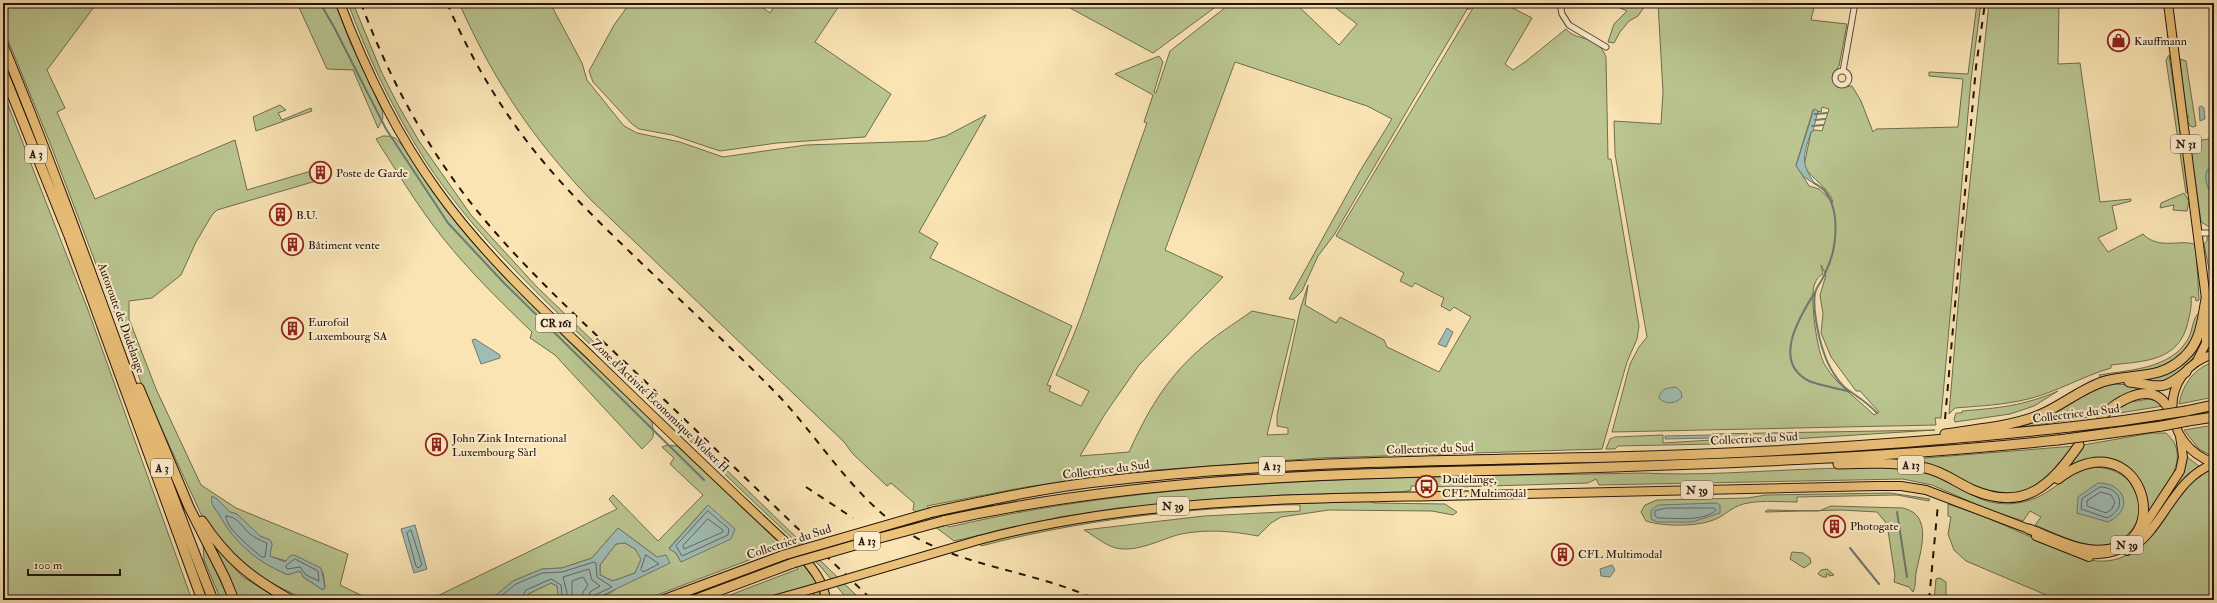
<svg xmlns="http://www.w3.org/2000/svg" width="2217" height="603" viewBox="0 0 2217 603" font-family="'IM FELL Double Pica',serif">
<rect width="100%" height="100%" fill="#fae4b4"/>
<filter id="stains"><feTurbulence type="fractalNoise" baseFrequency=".005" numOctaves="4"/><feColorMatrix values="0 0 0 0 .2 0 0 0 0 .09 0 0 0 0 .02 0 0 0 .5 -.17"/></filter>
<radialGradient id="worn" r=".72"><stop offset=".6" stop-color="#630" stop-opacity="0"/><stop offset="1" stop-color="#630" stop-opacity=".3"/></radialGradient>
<path fill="#bac590" stroke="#6f6c4d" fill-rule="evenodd" d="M3,3H97L47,70L65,108L57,112L95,199L235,140L247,190L311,171L313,178L322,175L323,179L217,210L212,215L196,242L181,275L152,298L129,301V319L156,389L201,485L236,508L348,554L340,585L371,600H306L267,581L234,557L216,536L201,514L145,393L50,143L3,28ZM217,499L230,512L237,514L250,529L260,536L270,540L272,544L269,556L323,572L325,587L323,590L303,577L301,572C296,570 291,576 286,574C250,558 233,538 213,505Z
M297,3H335L350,42L382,110L383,118L378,128L353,70L327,69Z
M348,3H353L381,71L398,105L419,141L471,215L537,287L856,595L852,600H848L821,567L796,542C729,479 664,415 598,352C532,288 463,224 415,144C388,99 366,52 348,3Z
M459,3H550L582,63L587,80L624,126L637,133L680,142L723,157L806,145L927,141L946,136L986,115L919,232L938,243L930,258L1072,326L1047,385L1051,386L1049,391L1081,406L1089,391L1056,375C1080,326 1095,275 1112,224C1123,190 1135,157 1147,123L1144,122L1153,95L1115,74L1159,56L1163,62L1154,92L1156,93L1170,51L1231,3H1295L1339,45L1357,24L1329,3H1461L1469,6L1334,235L1318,256L1302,291L1294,299H1289L1360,171L1392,119L1367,106L1235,62L1165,250L1223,277L1139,365L1105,414L1080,456L1129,452C1146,414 1166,379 1198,351C1214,336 1234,324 1252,311L1295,320L1267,435L1288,434V428L1277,426V415L1300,310L1308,285L1305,305L1336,323L1340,317L1384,340L1387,347L1439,372L1471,317L1454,307L1450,311L1441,306L1444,298L1415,283L1412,287L1400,281L1404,273L1336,236L1476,3H1503L1532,18L1505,64L1513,70L1525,62L1566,29C1578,43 1597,33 1606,57L1608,159H1611L1639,326L1637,339L1627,362L1602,449L1319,458L1129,472L1026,487L927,506L949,527C1175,474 1415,478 1642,473C1699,476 1756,471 1813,469C1844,468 1875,466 1907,469C1919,470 1931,472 1942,477C1960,486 1976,501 1996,503C2015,506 2035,501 2050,490C2060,484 2068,476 2078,471C2108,459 2143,479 2140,513C2139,524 2129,534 2120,540C2098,556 2057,534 2035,525L2041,517L2030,511L2023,521L1987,509L1932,485L1903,479L1599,485L1596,479L1588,483L1457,487L1411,486V490L1403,492L1283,495L1118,508L1060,517L954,541L913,510L914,503L891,483L887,486L853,454L844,442L591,200C532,138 494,81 459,3Z
M630,3H756L770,13L776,3H841L815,42L891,94L865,137L777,143L720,151L672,135L639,129L632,124L593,82L589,71L614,25Z
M1061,3H1221L1153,53Z
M1609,3H1655L1646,4L1638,16L1629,21L1620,32L1614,43L1608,42L1614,24L1627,11Z
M1658,3H1815L1811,20L1847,24L1839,66L1833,74L1834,81L1841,87L1852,86L1861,101L1873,132L1876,129L1958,127L1963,79L1929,76V72L1968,74L1977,3H1981L1971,80L1941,418H1935L1936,425L1612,432L1630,364L1639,347L1647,337L1615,154L1614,121L1661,124L1663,92ZM1822,107L1829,109L1822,131L1815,130L1811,132L1804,166C1812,180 1828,186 1833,202L1819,189L1809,186L1796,165L1813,110L1821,112ZM1821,265L1826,275L1820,295L1823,314L1821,333L1831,357L1856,391H1860L1879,412L1874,415C1857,398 1837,386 1825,365C1817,353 1810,299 1814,286C1816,280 1818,277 1823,274Z
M1989,3H2059L2058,64L2080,63L2100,202L2131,199V201L2112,206L2117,229L2098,238L2108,252L2143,234C2159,251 2183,238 2196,245L2199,300L2196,301L2195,297H2191C2192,306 2190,313 2188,322C2179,362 2144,361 2111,365V368C2083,376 2057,392 2028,399C2004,405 1979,406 1955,408L1949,414L1963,247Z
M2169,55L2189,193H2186L2166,60Z
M2180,59L2186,61L2196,126L2193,127L2190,126L2186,118L2189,117L2185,112Z
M3,92L88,310L192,600H3Z
M280,105L286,110L278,113L282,120L311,108L312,111L256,131L253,117Z
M383,136C387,136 391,136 395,138C404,144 435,194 445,207C505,286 581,352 652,421C654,439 656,435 642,449L555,355L530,338L532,332C501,302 470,272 443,238C418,207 398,173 376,139Z
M2214,138V230L2201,222L2190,144L2196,139L2197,141Z
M2184,193L2189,201L2187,211L2173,210L2174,205L2160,208L2161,203Z
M2211,236H2214V294L2204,244L2207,241V237Z
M2200,312C2199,323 2195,335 2188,345C2167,376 2133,370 2100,377L2099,375C2129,370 2171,369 2188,339C2193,331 2192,317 2200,312Z
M2210,315L2214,322V351L2208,353Z
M2203,328V344L2197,354L2176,375L2161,383L2141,380L2167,371Z
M2214,362V397L2179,404C2183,384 2194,368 2214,362Z
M2110,384L2136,385V391L2115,399L2095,416L2017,428L2016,425Z
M2058,391L2034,406L2010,414L1955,422L1954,419L1956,413H1962V411C1999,408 2023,406 2058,391Z
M2149,399L2160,402L2163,406L2107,415L2131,402Z
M2214,425V457L2199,449L2184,430Z
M1935,430L1713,444L1618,446L1615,449H1606L1610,439L1615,437L1663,435V443L1712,440V434Z
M2152,433H2166C2194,457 2163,489 2149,513C2146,495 2142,482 2129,469L2084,462L2071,467L2069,466L2083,445Z
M667,445L677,446L805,567L816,582L822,600H796L814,595L811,585L760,600H717L798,569L778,549L644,600H593L612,592L657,557L618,528L592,558L562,568L542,569L513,581L494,597L481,600H429L617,509L609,499L613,495L658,541L703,495L670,464L674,458L662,447ZM708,505L681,562L676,553L669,548Z
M2075,446L2043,483L2019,493L1997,494L1912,463V459Z
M2186,456L2199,466L2173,491L2171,490Z
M2210,469H2214V600H2058L1966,561L1954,550L1948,534L1951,517L1948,516V504L1983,516L2077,557C2154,581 2157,494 2210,469Z
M1890,493L1930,499L1929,501L1897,495L1797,497V502C1781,502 1764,500 1748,503C1735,505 1729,512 1718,518C1701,527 1664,527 1646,521L1641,512L1645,505L1657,500L1747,498L1766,495Z
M1369,501L1374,503L1445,504L1457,512L1453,515L1432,511L1329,510L1281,517L1271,523L1258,536C1232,531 1207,529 1181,534C1161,539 1137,553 1116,548C1104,545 1095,536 1084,530L1204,516L1300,511V505C1277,504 1251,507 1227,508C1144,513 1062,525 981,546L980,544C1108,510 1238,505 1369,501Z
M1831,506L1903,508C1934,515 1920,552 1916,573C1915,580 1916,586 1913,592L1909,587L1894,582L1895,576L1887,524L1877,512L1841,510L1765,512L1767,510L1819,511Z
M203,543L229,600H221L204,560Z
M625,543L635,549L642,559L635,573L613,581L600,575V565L616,544Z
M217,548L243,577L280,600H238L215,550Z
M1792,552L1803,553L1810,558L1811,563L1804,568L1790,559Z
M1827,569L1834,575L1829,576V574H1826L1827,577H1823L1818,574L1821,570Z
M1940,578L1946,582V600H1934L1936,579Z
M551,583L557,586L558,594L553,600H524L528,594Z"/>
<path fill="#a0bdb5" stroke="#6e7971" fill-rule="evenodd" d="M2202,106L2204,108L2205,119L2200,121L2199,107Z
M1814,109L1818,111L1813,131L1811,132C1803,158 1800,161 1815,184L1804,177L1796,166Z
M2214,167V195H2213C2207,190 2203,176 2208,169Z
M1447,328L1453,332L1446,347L1438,344Z
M475,339L500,355V358L481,364L472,340Z
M1676,387L1681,392L1682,397C1676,404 1665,405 1659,398C1661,388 1668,388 1676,387Z
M1711,435V438L1665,439V436Z
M2098,483C2126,483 2134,510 2108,522L2077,513L2078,497Z
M212,496L217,499L230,512L237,514L260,536L270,540L272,544L270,556L285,562L290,556L294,555L321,568L325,587L323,590L303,577L301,572C296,570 291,576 286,574C254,560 235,543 218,513C214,508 210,502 212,496Z
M1717,503L1720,505V513L1692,522H1657L1651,519V510L1658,505Z
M708,505L735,529L731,539L681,562L676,553L669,549Z
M415,525L427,569L414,573L401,529Z
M618,528L657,557L666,555L670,563L593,600H553L558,594L557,586L551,583L528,594L524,600H481L494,597L513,581L542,569L562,568L592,558ZM625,543L635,549L641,559L635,573L613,581L600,575V565L616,544Z
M1612,565L1615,570L1610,577L1601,576L1600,569Z"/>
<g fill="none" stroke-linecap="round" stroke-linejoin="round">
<path stroke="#626860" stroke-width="1" d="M2100,487C2122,487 2127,509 2107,518L2081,509L2082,499Z
M2101,492L2111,495L2115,502L2112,509L2106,513L2087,506V501Z
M1667,508H1714L1716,510C1703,522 1675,518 1658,518L1655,516V511Z
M708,511L729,529L728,535L682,556L676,546Z
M226,516C237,517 240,524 247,531C253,537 259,540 267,543L265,557H262C253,550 225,528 226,516Z
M708,519L723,530V532L684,549L683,546Z
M411,530L422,565L418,568L416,566L407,533Z
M646,555L659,564L643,572L641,570Z
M295,559L318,571L319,581L306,575L300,567L287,569L286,566Z
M496,600L516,584L542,573L562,572L594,562L596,563L597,577L612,587L595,595L593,600
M521,600L526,590L551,579L561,585L562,595L559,600
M565,600L567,593L563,577L589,569L592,580L600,586L590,592L588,600
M572,600V581L583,577L588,585L583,592L582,600"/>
<path stroke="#6e7971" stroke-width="2" d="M320,3L334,27L386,129L448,223L504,283L704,480
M1815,114L1827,113
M1815,120L1825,119
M1812,126L1823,125
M1814,183C1817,185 1821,187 1824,190C1841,210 1837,249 1826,271C1824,278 1819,283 1816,290C1811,303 1819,340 1824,353C1828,366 1839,385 1851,392C1861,399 1869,404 1877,413
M1815,292C1800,316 1771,362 1809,381C1821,386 1837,388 1851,392
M1897,512L1907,577
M1850,548L1879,584"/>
<defs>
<path id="street" d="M1560,3L1562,14L1569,25L1606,47
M1469,6L1471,3
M1843,71L1855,3
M1835 78a7 7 0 1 1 14 0a7 7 0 1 1-14 0Z
M2199,233H2214"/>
<path id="primary" d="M340,3C365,69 395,132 437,190C481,252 538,305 593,358C664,427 735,495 807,562C817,574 824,585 826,600
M2168,3L2206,299V343L2197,361
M2208,301L2214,315
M2214,354C2157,371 2160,444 2214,463
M2139,534L2180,471L2183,457L2180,436
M2036,536L2089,557
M979,540C1133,499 1284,499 1442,496C1587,492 1732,489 1877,486H1901L1926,490L2034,531
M2127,551C2163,532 2172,478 2214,464
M2084,553C2101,556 2115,554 2129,544
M773,600L812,589"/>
<path id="highway" d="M3,45C79,228 140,417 213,600
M3,72L69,236L202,600
M2129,382C2160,385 2159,393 2186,372
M139,388L189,507L225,578L234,600
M2186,411L2214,405
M2102,416C2115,403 2144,384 2161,399C2166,403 2169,409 2172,414
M2120,421L2160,415
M2188,421L2214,417
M2111,433L2162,426
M1945,434C1976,429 2008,427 2037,416C2060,407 2079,390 2102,382C2132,372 2158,382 2184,357C2201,342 2202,320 2206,299
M1838,464C1868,463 1898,462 1926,468C1944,472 1957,483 1973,490C2025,512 2051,485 2079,445
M933,512C993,499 1053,486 1114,480C1279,461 1446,461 1612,457C1765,453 1918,444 2070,427
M202,521C227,559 251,578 291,600
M943,521C1145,476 1341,474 1547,469C1717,464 1888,458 2058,440
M2029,529C2051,537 2078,552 2102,550C2179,546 2140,417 2058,479
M663,600L784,555
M694,600L793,563"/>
</defs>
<use href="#street" stroke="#5a4834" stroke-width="7"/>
<use href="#primary" stroke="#24140a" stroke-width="10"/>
<use href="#highway" stroke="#24140a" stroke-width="11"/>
<use href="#street" stroke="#fcedce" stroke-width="5"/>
<use href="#primary" stroke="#edc27a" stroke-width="8"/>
<use href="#highway" stroke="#edc27a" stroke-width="9"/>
<path stroke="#24140a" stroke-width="2" stroke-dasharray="7 7" stroke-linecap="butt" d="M361,3C392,87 436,165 495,232C543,287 598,336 651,387C725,458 798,529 872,600
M447,3C471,59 502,112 541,159C569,193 601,224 632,254C681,301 730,346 777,394C820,439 854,499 908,533C966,568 1036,571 1097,600
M1945,419L1976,67L1985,3
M806,487L853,518
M1929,600L1938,504"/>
<defs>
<path id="primary-bridge" d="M812,589L979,540"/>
<path id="highway-bridge" d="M2160,415L2186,411
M2162,426L2188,421
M2070,427L2120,421
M2058,440L2111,433
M784,555L933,512
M793,563L876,539L943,521"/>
</defs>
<use href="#primary-bridge" stroke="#24140a" stroke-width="10" stroke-linecap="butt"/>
<use href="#highway-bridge" stroke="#24140a" stroke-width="11" stroke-linecap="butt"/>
<use href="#primary-bridge" stroke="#edc27a" stroke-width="8"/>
<use href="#highway-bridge" stroke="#edc27a" stroke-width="9"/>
</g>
<defs>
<symbol id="shop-ring" viewBox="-11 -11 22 22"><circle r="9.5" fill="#fcedce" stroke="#8f2418" stroke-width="1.5"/><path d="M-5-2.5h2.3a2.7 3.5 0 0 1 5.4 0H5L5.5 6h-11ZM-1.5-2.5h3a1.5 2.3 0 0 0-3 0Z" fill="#8f2418"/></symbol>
<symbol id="building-ring" viewBox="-11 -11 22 22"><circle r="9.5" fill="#fcedce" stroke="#8f2418" stroke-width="1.5"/><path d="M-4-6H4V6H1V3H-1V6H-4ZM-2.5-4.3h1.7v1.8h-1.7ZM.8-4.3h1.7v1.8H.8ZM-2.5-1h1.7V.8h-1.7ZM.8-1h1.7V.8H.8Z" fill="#8f2418"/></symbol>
<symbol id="bus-ring" viewBox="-11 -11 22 22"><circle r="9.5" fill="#fcedce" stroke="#8f2418" stroke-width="1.5"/><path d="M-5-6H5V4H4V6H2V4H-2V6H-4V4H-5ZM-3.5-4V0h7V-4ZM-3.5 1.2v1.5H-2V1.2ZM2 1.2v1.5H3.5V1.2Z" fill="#8f2418"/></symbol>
</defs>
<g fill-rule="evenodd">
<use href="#shop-ring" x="2106" y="28" width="25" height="25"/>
<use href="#building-ring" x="308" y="160" width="25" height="25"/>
<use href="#building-ring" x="268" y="202" width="25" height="25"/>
<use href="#building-ring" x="280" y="232" width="25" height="25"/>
<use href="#building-ring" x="280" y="316" width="25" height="25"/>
<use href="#building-ring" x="424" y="432" width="25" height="25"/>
<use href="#bus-ring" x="1414" y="474" width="25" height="25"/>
<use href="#building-ring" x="1822" y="514" width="25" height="25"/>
<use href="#building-ring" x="1550" y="542" width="25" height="25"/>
</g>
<g text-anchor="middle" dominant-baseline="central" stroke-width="4" stroke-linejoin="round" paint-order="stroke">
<g fill="#fcedce" stroke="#655545" stroke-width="1">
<rect x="2171" y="135" width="30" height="18" rx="3"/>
<rect x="25" y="145" width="22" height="18" rx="3"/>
<rect x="536" y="314" width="40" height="18" rx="3"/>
<rect x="1898" y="456" width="26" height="18" rx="3"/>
<rect x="1259" y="457" width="26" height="18" rx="3"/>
<rect x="151" y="459" width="22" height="18" rx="3"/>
<rect x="1681" y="481" width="32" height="18" rx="3"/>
<rect x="1157" y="497" width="32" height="18" rx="3"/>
<rect x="854" y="532" width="26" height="18" rx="3"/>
<rect x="2111" y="536" width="32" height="18" rx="3"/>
</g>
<g font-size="11" font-weight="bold" fill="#24140a">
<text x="2186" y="144">N 31</text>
<text x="36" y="154">A 3</text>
<text x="556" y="323">CR 161</text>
<text x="1911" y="465">A 13</text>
<text x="1272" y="466">A 13</text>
<text x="162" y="468">A 3</text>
<text x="1697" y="490">N 39</text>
<text x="1173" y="506">N 39</text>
<text x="867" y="541">A 13</text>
<text x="2127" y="545">N 39</text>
</g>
<g font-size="12" fill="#24140a" stroke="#fcedce" text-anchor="start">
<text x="2134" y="41">Kauffmann</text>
<text x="336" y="173">Poste de Garde</text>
<text x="296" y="215">B.U.</text>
<text x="308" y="245">Bâtiment vente</text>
<text x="308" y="322">Eurofoil<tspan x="308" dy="14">Luxembourg SA</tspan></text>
<text x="452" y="438">John Zink International<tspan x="452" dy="14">Luxembourg Sàrl</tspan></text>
<text x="1442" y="479">Dudelange,<tspan x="1442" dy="14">CFL Multimodal</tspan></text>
<text x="1850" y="526">Photogate</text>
<text x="1578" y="554">CFL Multimodal</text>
</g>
<g font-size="12" fill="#24140a" stroke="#fcedce">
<text transform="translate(121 318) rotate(70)">Autoroute de Dudelange</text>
<text transform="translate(660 406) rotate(44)">Zone d'Activité Économique Wolser H</text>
<text transform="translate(2076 414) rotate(-7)">Collectrice du Sud</text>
<text transform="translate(1754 439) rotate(-3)">Collectrice du Sud</text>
<text transform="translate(1430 449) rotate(-2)">Collectrice du Sud</text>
<text transform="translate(1106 470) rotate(-7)">Collectrice du Sud</text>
<text transform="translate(789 542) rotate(-18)">Collectrice du Sud</text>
</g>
</g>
<rect width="2217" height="603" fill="none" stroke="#fae4b4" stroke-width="16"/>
<rect x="4" y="4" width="2209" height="595" fill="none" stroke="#24140a" stroke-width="2"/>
<rect x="8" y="8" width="2201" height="587" fill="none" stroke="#24140a"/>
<path d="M28 569v6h92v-6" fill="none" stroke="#24140a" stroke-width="2"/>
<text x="34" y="569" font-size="12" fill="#24140a" stroke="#fcedce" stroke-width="3" paint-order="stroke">100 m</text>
<rect width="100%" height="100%" filter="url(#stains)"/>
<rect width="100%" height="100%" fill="url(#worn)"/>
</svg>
